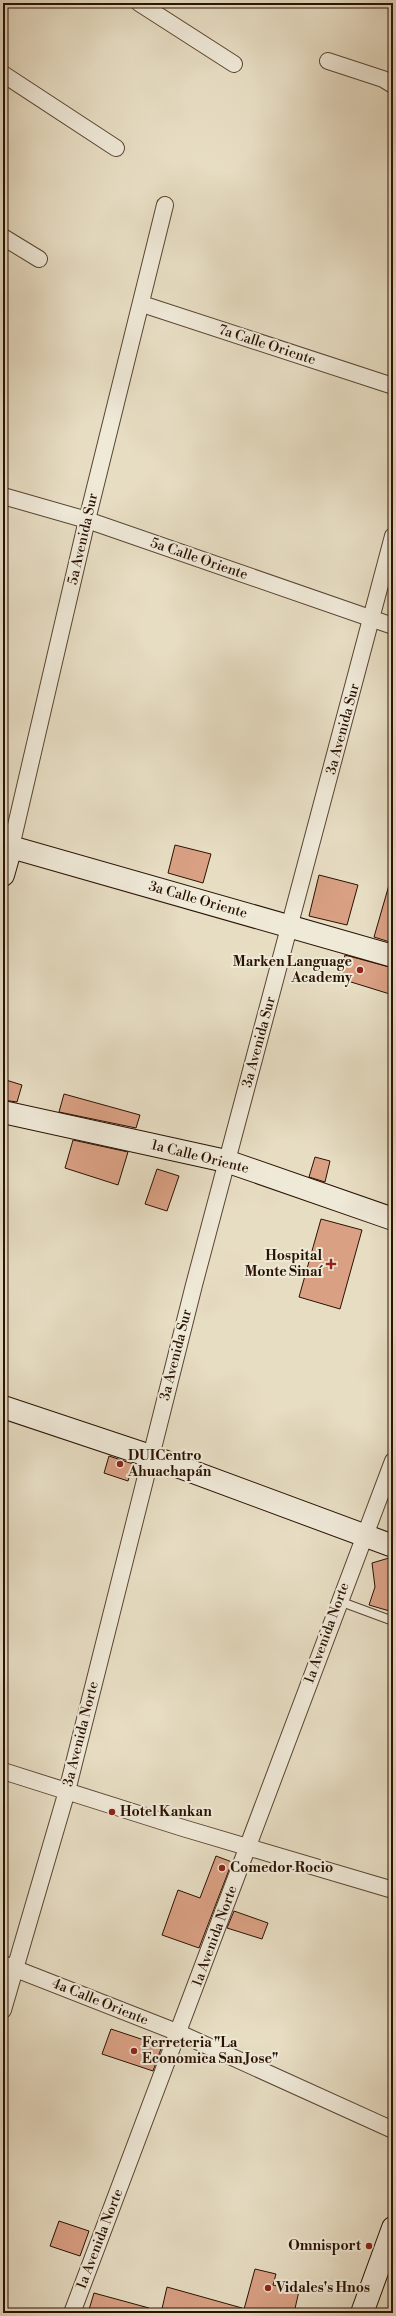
<svg xmlns="http://www.w3.org/2000/svg" width="396" height="2316" viewBox="0 0 396 2316" font-family="'Libre Bodoni',serif">
<rect width="100%" height="100%" fill="#e7ddc3"/>
<filter id="stains"><feTurbulence type="fractalNoise" baseFrequency=".005" numOctaves="4"/><feColorMatrix values="0 0 0 0 .2 0 0 0 0 .09 0 0 0 0 .02 0 0 0 .5 -.17"/></filter>
<radialGradient id="worn" r=".72"><stop offset=".6" stop-color="#630" stop-opacity="0"/><stop offset="1" stop-color="#630" stop-opacity=".3"/></radialGradient>
<path fill="#d9a084" stroke="#2a1202" d="M175,845L211,854L203,883L168,873Z
M319,875L358,885L347,925L309,916Z
M389,885L393,886V943L374,937Z
M345,955L393,968V995L338,978Z
M6,1080L22,1085L17,1102L3,1100Z
M64,1094L140,1115L136,1128L59,1112Z
M73,1140L128,1152L118,1185L65,1168Z
M315,1157L330,1161L325,1182L309,1177Z
M157,1169L179,1176L167,1211L145,1204Z
M321,1219L362,1230L340,1309L299,1297Z
M109,1456L133,1464L128,1481L104,1473Z
M389,1558H393V1612L369,1605L375,1587L372,1563Z
M216,1856L232,1862L199,1948L162,1935L178,1890L200,1898Z
M234,1911L268,1923L262,1939L227,1928Z
M111,2029L162,2046L153,2071L102,2054Z
M59,2221L89,2231L80,2256L50,2246Z
M255,2269L276,2274L273,2285L299,2291L294,2313H243Z
M167,2287L242,2308V2313H161Z
M94,2293L149,2308L148,2313H88Z"/>
<g fill="none" stroke-linecap="round" stroke-linejoin="round">
<defs>
<path id="lane" d="M339,1601L393,1621"/>
<path id="street" d="M139,3L234,64
M328,61L383,79L393,85
M3,74L116,148
M3,237L39,259
M142,304L393,386
M3,496L87,520L393,626
M3,844L11,847L87,520L165,205
M3,1771L183,1828L393,1890
M3,1964L179,2033L393,2130
M3,2010L67,1791L194,1285L393,536
M72,2313L393,1461"/>
<path id="secondary" d="M3,875L11,847L393,956
M3,1112L226,1161L393,1219
M3,1407L150,1456L393,1546
M362,2313L393,2228"/>
</defs>
<use href="#lane" stroke="#594532" stroke-width="10"/>
<use href="#street" stroke="#594532" stroke-width="18"/>
<use href="#secondary" stroke="#2a1202" stroke-width="24"/>
<use href="#lane" stroke="#efe9d8" stroke-width="8"/>
<use href="#street" stroke="#efe9d8" stroke-width="16"/>
<use href="#secondary" stroke="#efe9d8" stroke-width="22"/>
</g>
<g fill="#8f2418" stroke="#efe9d8" stroke-width="1.5">
<circle cx="360" cy="970" r="4"/>
<path d="M329 1258h4v4h4v4h-4v4h-4v-4h-4v-4h4z"/>
<circle cx="120" cy="1464" r="4"/>
<circle cx="112" cy="1812" r="4"/>
<circle cx="222" cy="1868" r="4"/>
<circle cx="134" cy="2051" r="4"/>
<circle cx="369" cy="2246" r="4"/>
<circle cx="268" cy="2288" r="4"/>
</g>
<g text-anchor="middle" dominant-baseline="central" stroke-width="4" stroke-linejoin="round" paint-order="stroke">
<g font-size="14" fill="#2a1202" stroke="#efe9d8">
<text transform="translate(267 345) rotate(18)">7a Calle Oriente</text>
<text transform="translate(83 539) rotate(-77)">5a Avenida Sur</text>
<text transform="translate(199 559) rotate(19)">5a Calle Oriente</text>
<text transform="translate(343 729) rotate(-75)">3a Avenida Sur</text>
<text transform="translate(198 900) rotate(16)">3a Calle Oriente</text>
<text transform="translate(259 1042) rotate(-75)">3a Avenida Sur</text>
<text transform="translate(200 1157) rotate(14)">1a Calle Oriente</text>
<text transform="translate(176 1355) rotate(-76)">3a Avenida Sur</text>
<text transform="translate(327 1633) rotate(-70)">1a Avenida Norte</text>
<text transform="translate(81 1734) rotate(-76)">3a Avenida Norte</text>
<text transform="translate(215 1936) rotate(-70)">1a Avenida Norte</text>
<text transform="translate(100 2002) rotate(22)">4a Calle Oriente</text>
<text transform="translate(100 2239) rotate(-69)">1a Avenida Norte</text>
</g>
<g font-size="14" font-weight="bold" fill="#2a1202" stroke="#efe9d8" text-anchor="start">
<text x="352" y="962" text-anchor="end">Marken Language<tspan x="352" dy="16">Academy</tspan></text>
<text x="322" y="1256" text-anchor="end">Hospital<tspan x="322" dy="16">Monte Sinaí</tspan></text>
<text x="128" y="1456">DUICentro<tspan x="128" dy="16">Ahuachapán</tspan></text>
<text x="120" y="1812">Hotel Kankan</text>
<text x="230" y="1868">Comedor Rocio</text>
<text x="142" y="2043">Ferreteria "La<tspan x="142" dy="16">Economica San Jose"</tspan></text>
<text x="361" y="2246" text-anchor="end">Omnisport</text>
<text x="276" y="2288">Vidales's Hnos</text>
</g>
</g>
<rect width="396" height="2316" fill="none" stroke="#e7ddc3" stroke-width="16"/>
<rect x="4" y="4" width="388" height="2308" fill="none" stroke="#2a1202" stroke-width="2"/>
<rect x="8" y="8" width="380" height="2300" fill="none" stroke="#2a1202"/>
<rect width="100%" height="100%" filter="url(#stains)"/>
<rect width="100%" height="100%" fill="url(#worn)"/>
</svg>
